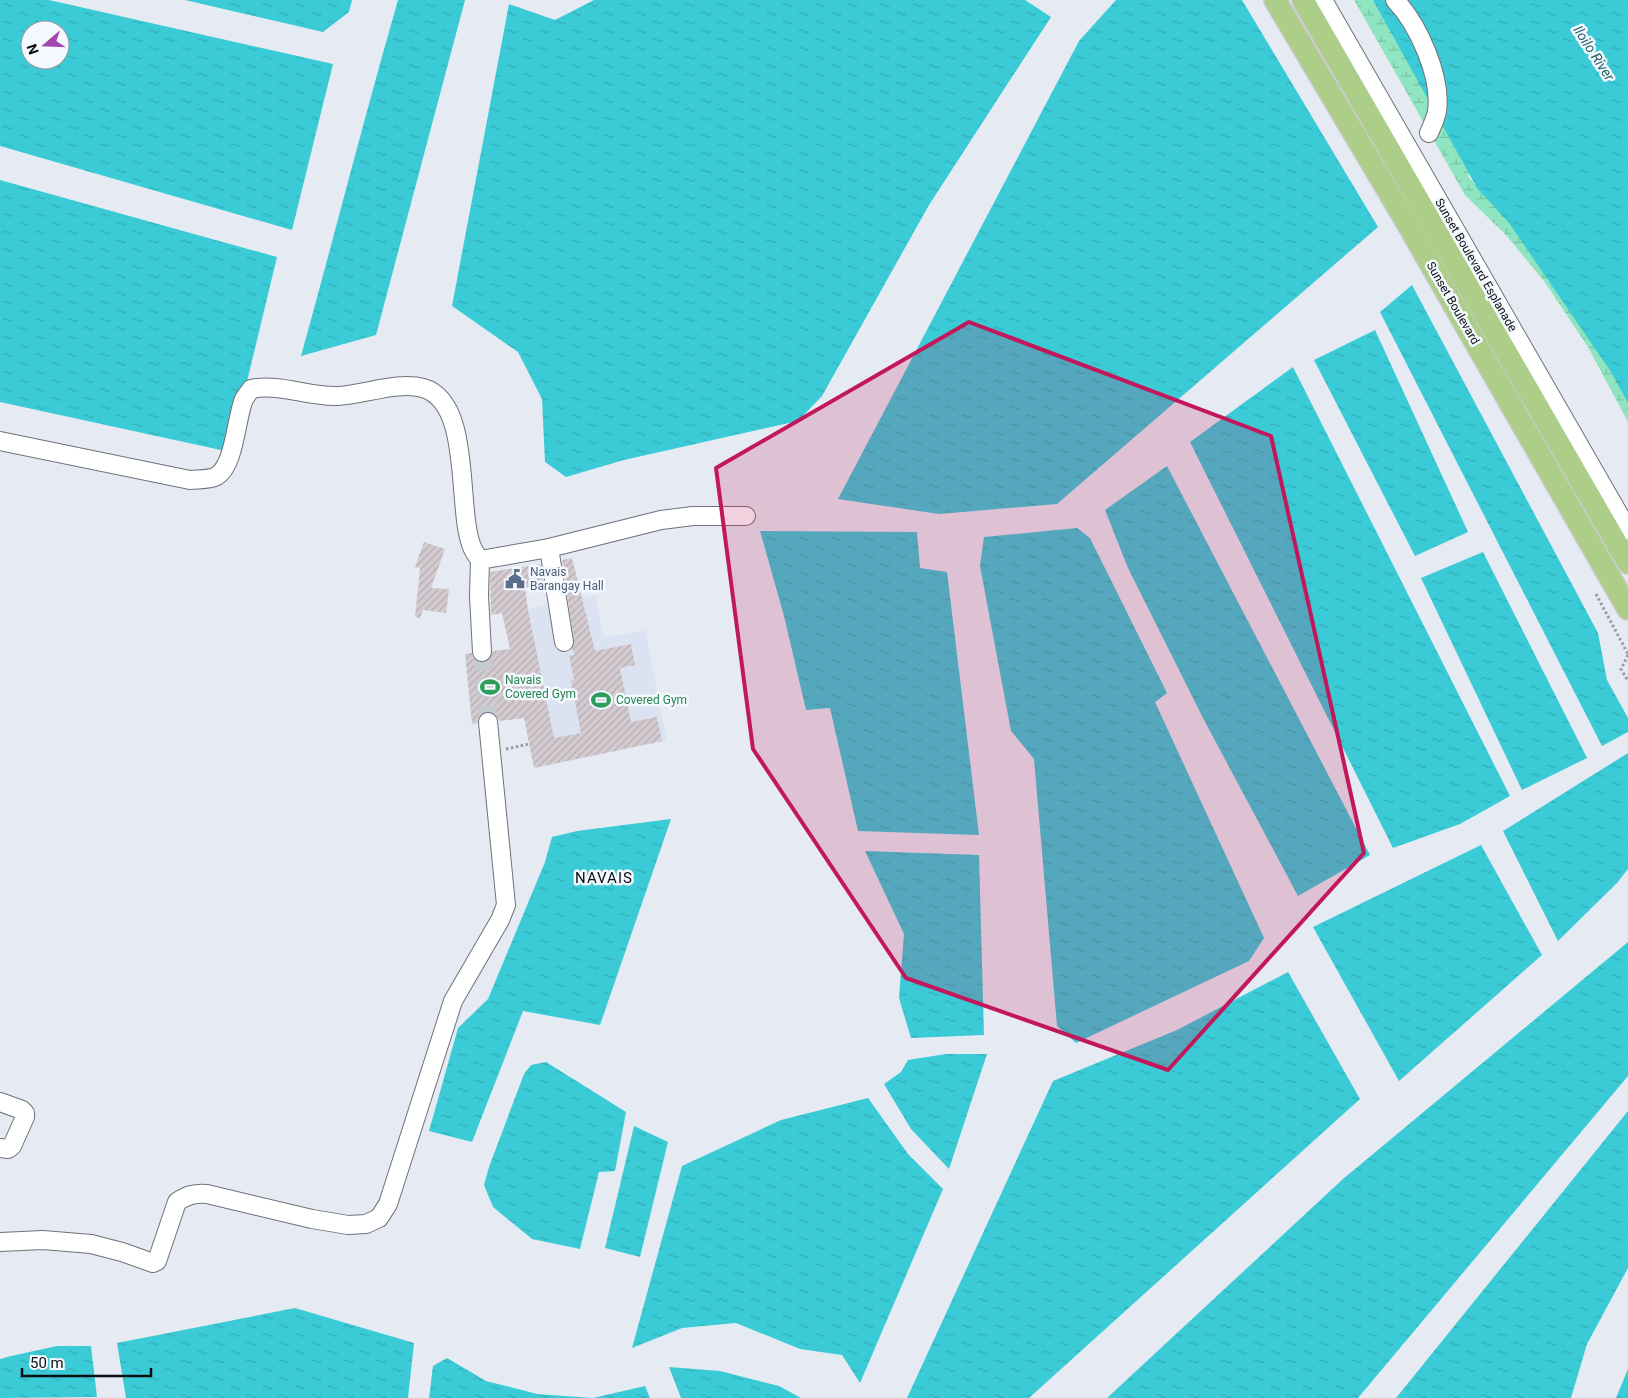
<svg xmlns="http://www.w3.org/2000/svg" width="1628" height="1398" viewBox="0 0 1628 1398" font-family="Roboto,sans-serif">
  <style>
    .built { fill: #dbe2f2 }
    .wetland { fill: url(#wetland-marsh) }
    .water { fill: url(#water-ripples); fill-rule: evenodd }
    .building { fill: url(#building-hatch) }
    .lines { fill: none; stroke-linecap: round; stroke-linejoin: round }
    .minor-tunnel { stroke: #c5cad1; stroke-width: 18; stroke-dasharray: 18 9; stroke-linecap: butt }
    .minor-casing { stroke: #6d7179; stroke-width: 20 }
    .major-casing { stroke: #cacacb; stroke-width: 24 }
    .path { stroke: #999da3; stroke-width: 3; stroke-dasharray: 2.5 2.5; stroke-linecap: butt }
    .minor { stroke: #fff; stroke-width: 18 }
    .major { stroke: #acce89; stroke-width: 21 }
    .marked { fill: #c2185b; fill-opacity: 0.2; stroke: #c2185b; stroke-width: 4; stroke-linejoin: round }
    .labels { text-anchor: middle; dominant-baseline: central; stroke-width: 5; stroke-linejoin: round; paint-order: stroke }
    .street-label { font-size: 12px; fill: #0d0e11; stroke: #f4f8ff }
    .service-label { font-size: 12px; fill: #4e5e75; stroke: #f4f8ff; text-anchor: start }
    .leisure-label { font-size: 12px; fill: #27864d; stroke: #f4f8ff; text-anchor: start }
    .water-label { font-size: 14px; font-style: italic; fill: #296266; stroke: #f4f8ff }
    .quarter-label { font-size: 15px; letter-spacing: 1px; fill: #0d0e11; stroke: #f4f8ff }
  </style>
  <defs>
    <pattern id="wetland-marsh" width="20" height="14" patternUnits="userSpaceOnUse" patternTransform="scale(1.25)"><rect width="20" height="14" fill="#8ee5bf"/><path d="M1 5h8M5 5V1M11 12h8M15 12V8" fill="none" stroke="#79c3a3"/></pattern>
    <pattern id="water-ripples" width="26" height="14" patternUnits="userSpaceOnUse" patternTransform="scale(1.25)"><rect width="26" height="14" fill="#3acbd6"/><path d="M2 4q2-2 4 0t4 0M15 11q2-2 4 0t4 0" fill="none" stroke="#32adb7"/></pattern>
    <pattern id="building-hatch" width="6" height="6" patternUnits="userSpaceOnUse" patternTransform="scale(1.25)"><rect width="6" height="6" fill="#d4cbd0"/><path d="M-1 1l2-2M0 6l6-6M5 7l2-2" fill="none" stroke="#b5adb2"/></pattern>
  </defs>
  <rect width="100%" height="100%" fill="#e6ebf3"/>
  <!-- built -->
  <polygon class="built" points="595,595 604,638 645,630 667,741 534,768 503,614"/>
  <!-- wetland -->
  <polygon class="wetland" points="1354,0 1395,0 1478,158 1468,176 1478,188 1487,189 1628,380 1628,422 1588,347 1544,281 1506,235 1465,195"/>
  <!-- water -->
  <g class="water">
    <path d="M 0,0 L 49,0 L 333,64 L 292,230 L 0,146 ZM 30,30 L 60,30 L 60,60 L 30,60 Z"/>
    <polygon points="185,0 352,0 349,12 323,32"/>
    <path d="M 398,0 L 465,0 L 376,335 L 301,356 C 334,237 364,118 398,0 Z"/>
    <polygon points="594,0 1025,0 1051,17 929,205 822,396 798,421 624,460 566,477 545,462 542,399 518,352 452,306 509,4 555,20"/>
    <polygon points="1116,0 1242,0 1378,227 1057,504 939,514 838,499 1079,41"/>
    <polygon points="1373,0 1628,0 1628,403 1611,372 1509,223 1477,188"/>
    <polygon points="0,180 277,257 230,452 0,402"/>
    <polygon points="1412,285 1598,633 1607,680 1628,718 1628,732 1602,746 1380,312"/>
    <polygon points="1375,330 1468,532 1415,556 1314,360"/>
    <polygon points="1293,367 1510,796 1460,824 1393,848 1190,442"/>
    <polygon points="1167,466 1370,855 1298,896 1204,720 1128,568 1105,510"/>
    <polygon points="1077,528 1090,538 1167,693 1155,702 1264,938 1249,961 1076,1043 1057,1026 1034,759 1011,731 980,566 984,537"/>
    <polygon points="760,531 917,532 920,568 947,572 979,835 858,831 830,708 806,710 784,616"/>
    <polygon points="1483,552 1587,758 1522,790 1421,578"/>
    <polygon points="1628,753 1628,869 1617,883 1558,941 1503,831"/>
    <polygon points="671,819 600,1025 523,1011 472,1142 429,1131 458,1028 488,999 545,862 552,837 577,831"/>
    <polygon points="1481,845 1542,955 1399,1081 1313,927"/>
    <polygon points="865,851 979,855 984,1035 911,1038 899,998 904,934"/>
    <polygon points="1628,942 1628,1076 1358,1398 1107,1398 1343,1179"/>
    <polygon points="1288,972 1360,1099 1029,1398 907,1398 1053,1081 1177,1030"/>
    <polygon points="946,1054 987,1054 949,1169 911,1129 884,1084 901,1072 908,1060"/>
    <polygon points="546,1062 626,1112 615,1171 599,1172 580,1249 532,1239 493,1207 484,1185 489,1167 524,1074 531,1065"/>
    <polygon points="868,1098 908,1154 943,1189 860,1383 842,1355 800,1349 736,1323 682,1328 632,1348 682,1166 781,1120"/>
    <polygon points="1628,1111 1628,1268 1587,1344 1571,1398 1396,1398"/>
    <polygon points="634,1126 668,1142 640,1257 605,1248"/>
    <polygon points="295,1308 414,1343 408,1398 126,1398 117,1343"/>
    <polygon points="57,1346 91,1346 97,1397 0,1398 0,1359 11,1356"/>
    <polygon points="447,1358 486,1381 537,1394 592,1398 429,1398 433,1366"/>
    <polygon points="669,1367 720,1371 779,1386 801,1398 681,1398"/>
    <polygon points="1628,1369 1628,1398 1616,1398"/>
    <polygon points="645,1386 650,1398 593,1398"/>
  </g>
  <!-- building -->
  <g class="building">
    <polygon points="424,542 445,549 431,588 449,589 446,613 423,610 420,618 415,617 420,568 415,567"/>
    <polygon points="572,558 595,651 631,644 635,665 620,668 631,722 657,717 662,741 534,768 524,718 499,721 496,715 493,713 487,711 481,714 478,718 477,723 472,724 465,654 472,653 473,658 477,661 483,663 488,661 491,657 493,651 510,649 502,613 491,615 490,572 541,564 544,585 525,588 528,610 554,738 581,733 571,681 574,680 569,656 574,655 572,648 574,640 562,560"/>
  </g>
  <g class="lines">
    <!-- minor-tunnel -->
    <polyline class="minor-tunnel" points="482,652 488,722"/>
    <defs>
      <g id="minor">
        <polyline points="1323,0 1628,530"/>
        <path d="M 1395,0 C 1418,24 1442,77 1437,111 C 1436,118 1432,126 1429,133"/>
        <path d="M 0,441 L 190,480 C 199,479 210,480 217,476 C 235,464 236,418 244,399 C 246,396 249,392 251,389 C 280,383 308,397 337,396 C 363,395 398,381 423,388 C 473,402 456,508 472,547 C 474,552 477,556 480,560"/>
        <polyline points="549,548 564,642"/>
        <polyline points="482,652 479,596 480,560 549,548 661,520 693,516 746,516"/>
        <polyline points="0,1102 22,1110 25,1113 25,1117 12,1146 8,1149 0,1148"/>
        <path d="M 0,1242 L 43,1240 L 91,1244 L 122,1252 L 153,1263 L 157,1261 L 177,1202 C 187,1195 195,1193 207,1194 L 312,1219 L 348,1225 L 366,1224 L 379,1218 L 388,1204 L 453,1001 L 500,920 L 506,905 L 488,722"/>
      </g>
      <g id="major">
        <polyline points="1275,0 1407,223 1628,609"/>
        <polyline points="1303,0 1628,563"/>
      </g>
    </defs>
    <!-- minor casing -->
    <use href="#minor" class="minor-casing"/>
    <!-- major casing -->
    <use href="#major" class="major-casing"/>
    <!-- path -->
    <g class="path">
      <polyline points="1596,594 1628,654"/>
      <polyline points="1628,655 1621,669 1628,681"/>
      <polyline points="506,749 529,744"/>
    </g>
    <!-- minor -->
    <use href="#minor" class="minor"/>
    <!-- major -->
    <use href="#major" class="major"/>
  </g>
  <!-- marked area -->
  <path class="marked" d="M 969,322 L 1271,436 L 1364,853 L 1168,1070 L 906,978 L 753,749 L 716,468 Z"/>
  <!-- icons -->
  <defs>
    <symbol id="civic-bare" viewBox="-9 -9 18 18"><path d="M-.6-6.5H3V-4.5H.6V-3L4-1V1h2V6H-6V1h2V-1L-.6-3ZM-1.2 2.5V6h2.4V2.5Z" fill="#5c6f8a" stroke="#f4f8ff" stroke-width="2.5" paint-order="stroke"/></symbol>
    <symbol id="stadium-bare" viewBox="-9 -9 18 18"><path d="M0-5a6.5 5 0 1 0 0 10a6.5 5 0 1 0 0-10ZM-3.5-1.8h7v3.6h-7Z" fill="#2e9e5b" stroke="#f4f8ff" stroke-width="2.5" paint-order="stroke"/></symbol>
  </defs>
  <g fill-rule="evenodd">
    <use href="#civic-bare" x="501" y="565" width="28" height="28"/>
    <use href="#stadium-bare" x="476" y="673" width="28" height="28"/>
    <use href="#stadium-bare" x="587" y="686" width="28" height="28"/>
  </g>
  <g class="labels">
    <!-- street labels -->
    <g class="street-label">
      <text transform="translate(1476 265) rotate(60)">Sunset Boulevard Esplanade</text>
      <text transform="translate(1453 303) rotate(60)">Sunset Boulevard</text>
    </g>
    <!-- service labels -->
    <g class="service-label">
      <text x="530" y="572">Navais<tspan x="530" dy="14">Barangay Hall</tspan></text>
    </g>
    <!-- leisure labels -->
    <g class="leisure-label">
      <text x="505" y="680">Navais<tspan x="505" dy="14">Covered Gym</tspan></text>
      <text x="616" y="700">Covered Gym</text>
    </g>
    <!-- water labels -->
    <g class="water-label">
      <text transform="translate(1594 53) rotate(57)">Iloilo River</text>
    </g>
    <!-- quarter labels -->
    <g class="quarter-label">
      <text x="604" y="878">NAVAIS</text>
    </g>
  </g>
  <!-- north arrow -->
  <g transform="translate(45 45) rotate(251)"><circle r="24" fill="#f4f8ff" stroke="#989aa0"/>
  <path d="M0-4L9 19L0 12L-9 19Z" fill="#a246b1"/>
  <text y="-8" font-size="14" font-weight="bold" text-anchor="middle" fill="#0d0e11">N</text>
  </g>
  <!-- scale -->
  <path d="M22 1368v8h129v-8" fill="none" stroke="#0d0e11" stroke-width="2.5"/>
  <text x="30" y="1368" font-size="15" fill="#0d0e11" stroke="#f4f8ff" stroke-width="4" paint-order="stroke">50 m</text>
</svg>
